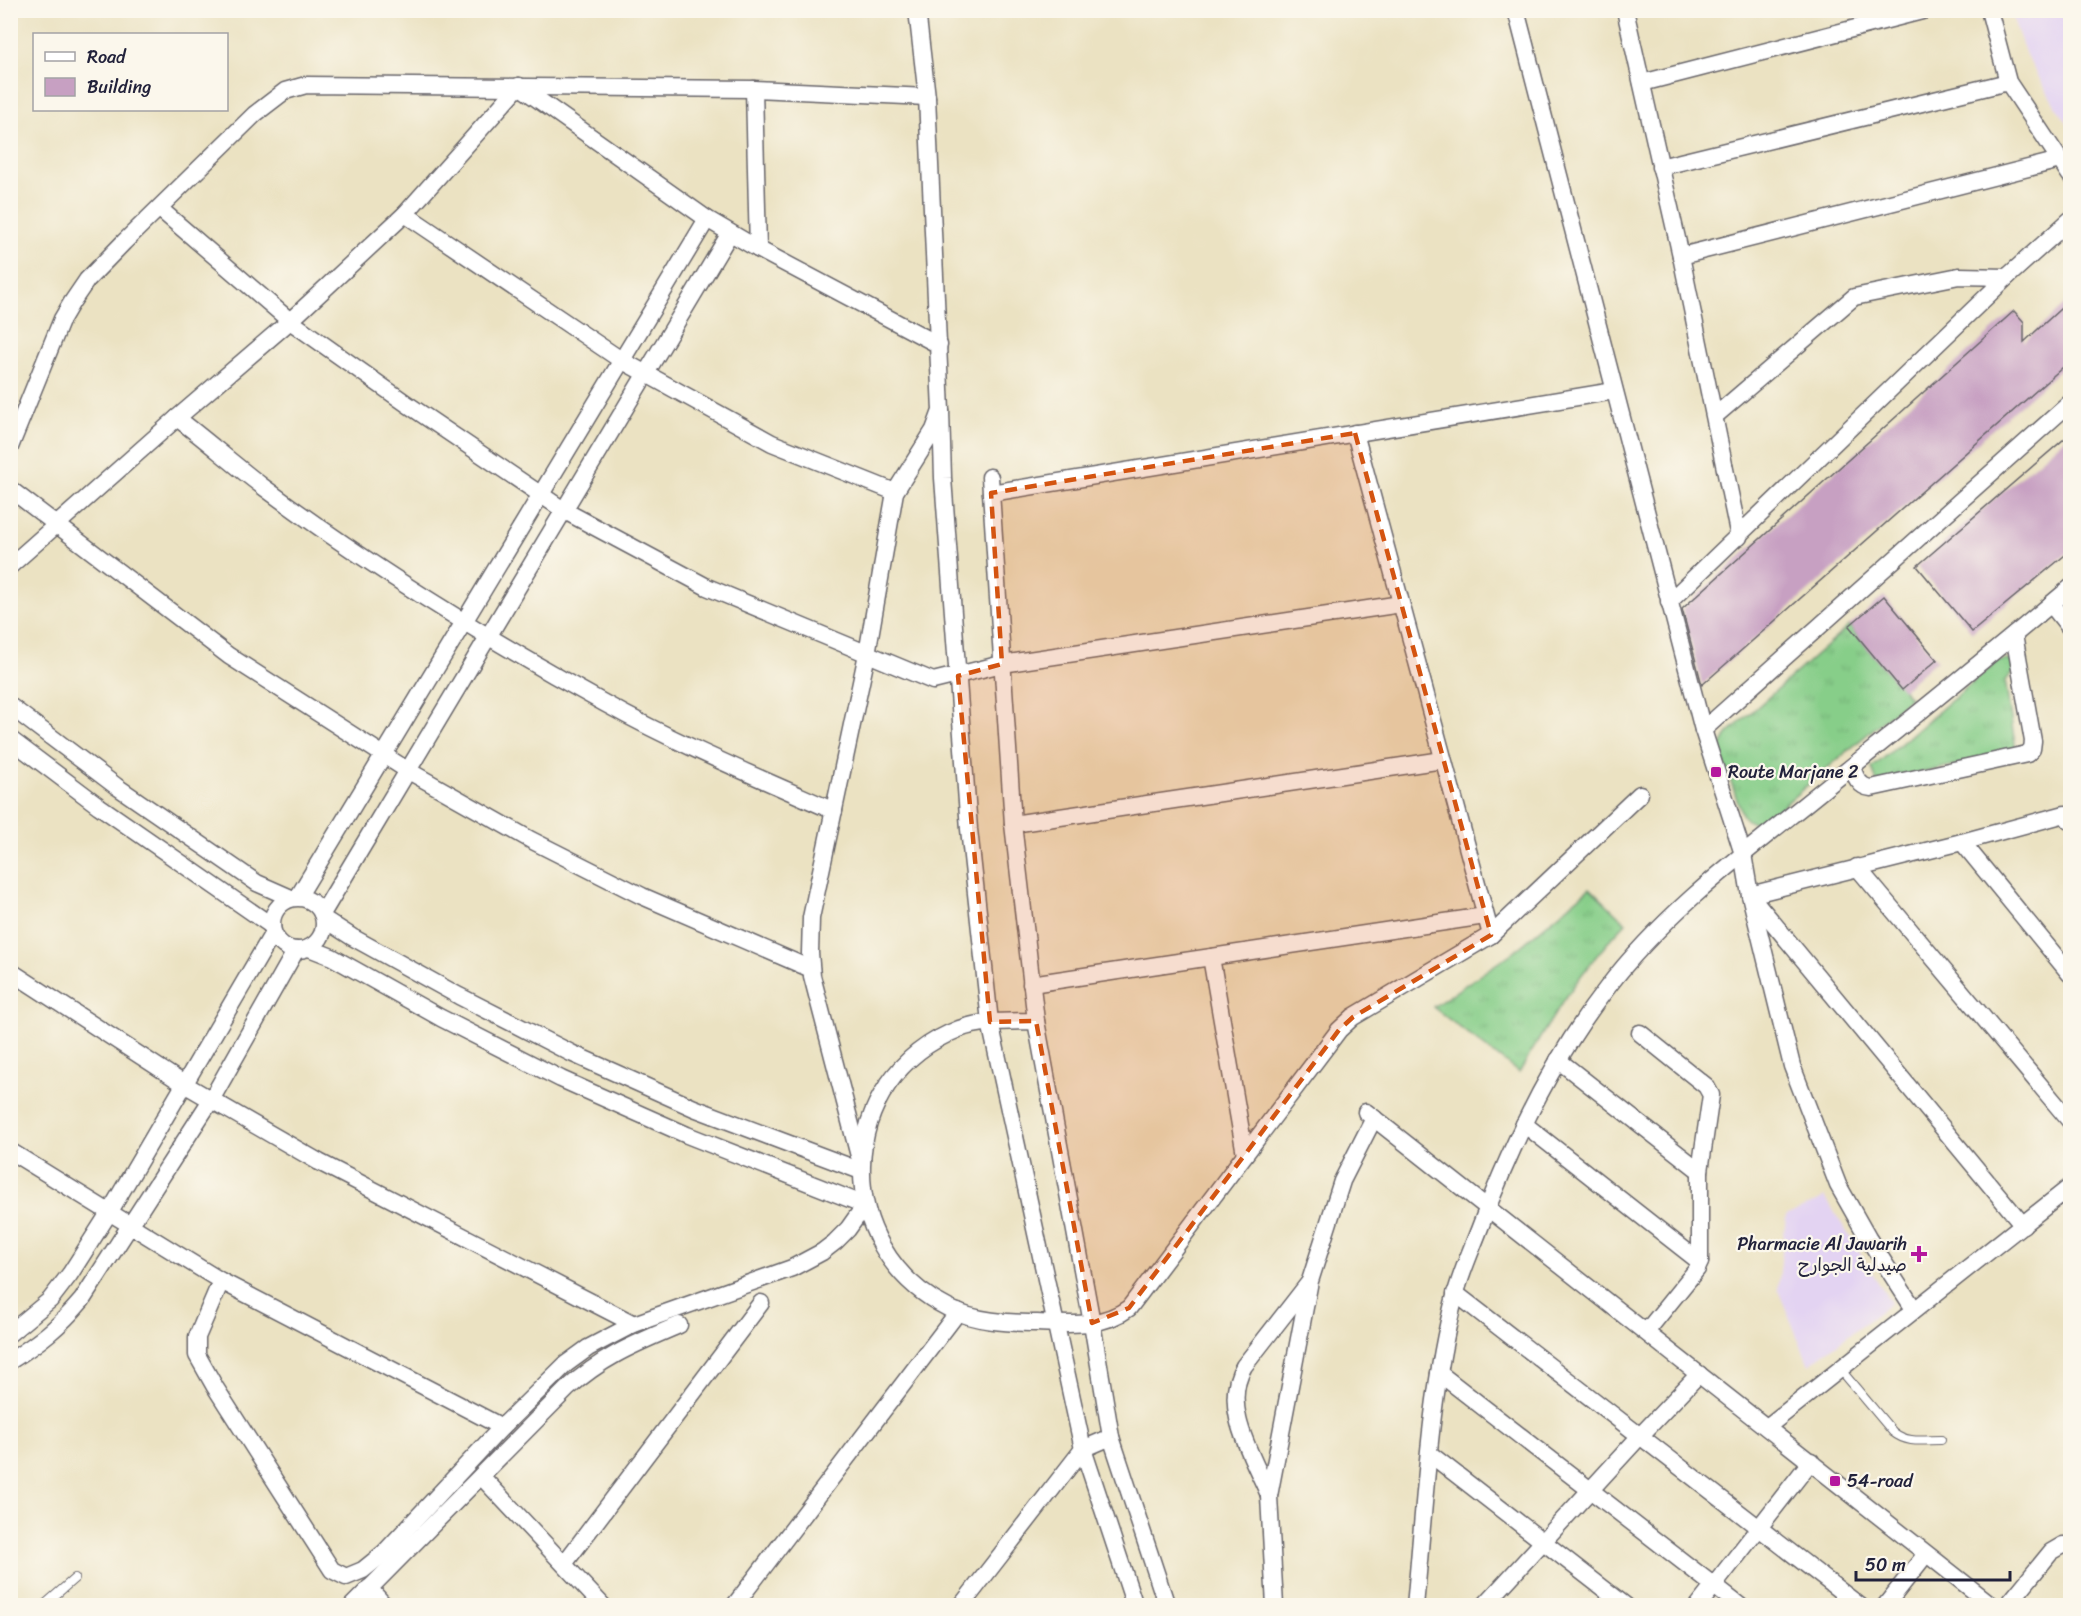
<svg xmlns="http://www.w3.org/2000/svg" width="2081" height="1616" viewBox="0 0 2081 1616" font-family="Sriracha,'Playpen Sans Arabic',sans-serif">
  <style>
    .built { fill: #e3d3f2 }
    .grass { fill: url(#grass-tufts); stroke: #547862; stroke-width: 1.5 }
    .building { fill: #c7a0c2 }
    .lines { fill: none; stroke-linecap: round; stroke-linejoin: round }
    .lane-casing { stroke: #68656a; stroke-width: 10 }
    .street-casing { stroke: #68656a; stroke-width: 19 }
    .lane { stroke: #fff; stroke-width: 8 }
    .street { stroke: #fff; stroke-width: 16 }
    .marked { fill: #d45411; fill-opacity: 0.2; stroke: #d45411; stroke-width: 4.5; stroke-dasharray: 12 8; stroke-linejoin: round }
    .poi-dot { fill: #b5179e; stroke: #fbf7ec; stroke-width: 2 }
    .labels { text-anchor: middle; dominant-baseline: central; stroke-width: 4.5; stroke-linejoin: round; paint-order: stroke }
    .poi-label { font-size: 18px; fill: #22223b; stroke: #fbf7ec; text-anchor: start }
  </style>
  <defs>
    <pattern id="grass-tufts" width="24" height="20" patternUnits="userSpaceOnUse" patternTransform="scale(1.5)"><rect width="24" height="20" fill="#87ce89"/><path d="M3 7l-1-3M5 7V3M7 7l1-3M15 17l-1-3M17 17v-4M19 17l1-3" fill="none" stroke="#74b177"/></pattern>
  </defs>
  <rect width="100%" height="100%" fill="#fbf7ec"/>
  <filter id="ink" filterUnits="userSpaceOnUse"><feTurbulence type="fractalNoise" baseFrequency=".0167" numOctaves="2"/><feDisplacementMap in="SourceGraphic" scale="12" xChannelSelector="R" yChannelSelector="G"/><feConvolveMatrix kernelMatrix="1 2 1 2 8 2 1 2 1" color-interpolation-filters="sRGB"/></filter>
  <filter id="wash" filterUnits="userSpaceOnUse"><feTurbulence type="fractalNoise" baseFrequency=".008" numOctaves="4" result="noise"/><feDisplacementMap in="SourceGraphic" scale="24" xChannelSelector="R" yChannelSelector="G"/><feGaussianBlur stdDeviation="1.35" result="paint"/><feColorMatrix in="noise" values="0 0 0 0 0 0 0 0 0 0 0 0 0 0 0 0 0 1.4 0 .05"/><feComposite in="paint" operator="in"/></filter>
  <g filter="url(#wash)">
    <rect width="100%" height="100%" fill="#ebe2c2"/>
    <!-- built -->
    <g class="built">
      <polygon points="2010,11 2070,11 2070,126 2056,107 2026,55"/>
      <polygon points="1825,1197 1891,1303 1809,1365 1778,1290 1786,1216"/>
    </g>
    <!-- grass -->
    <g class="grass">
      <path d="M 1849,626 L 1910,698 L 1764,822 C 1754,825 1747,823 1742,814 L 1721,753 L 1721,746 L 1728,733 Z"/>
      <polygon points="2009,660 2012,663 2013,673 2005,680 2016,751 1877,783 1872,768 1998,661"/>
      <path d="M 1590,888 L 1626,923 C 1582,967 1550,1020 1519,1073 L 1433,1007 L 1515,951 Z"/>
    </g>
    <g id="blocks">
      <!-- building -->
      <g class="building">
        <polygon points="2070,300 2070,361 1702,685 1682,609 2014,311 2024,322 2024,342"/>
        <polygon points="2070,434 2070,551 1972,632 1917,566"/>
        <polygon points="1884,596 1937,660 1902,690 1849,626"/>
      </g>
    </g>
  </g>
  <g filter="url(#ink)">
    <use href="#blocks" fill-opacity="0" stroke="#68656a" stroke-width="1.5"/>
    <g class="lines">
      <defs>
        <g id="lane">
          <path d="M 1840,1369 L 1893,1432 C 1908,1444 1923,1440 1941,1440"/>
          <polyline points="43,1606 75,1578"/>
        </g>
        <g id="street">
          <polyline points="1516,10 1703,730 1743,854 1750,895 1792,1066 1838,1185 1868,1238 1914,1309"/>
          <polyline points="1625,10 1681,256 1739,537"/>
          <polyline points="1989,10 2008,82 2070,175"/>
          <polyline points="1642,83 1926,10"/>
          <polyline points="519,86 707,219 758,249 939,345"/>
          <polyline points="754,89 758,249"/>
          <polyline points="1660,167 2008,82"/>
          <polyline points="160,209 290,321 407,404 565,511 707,587 933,681 1002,664 1401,604"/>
          <polyline points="405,214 621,360 772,443 895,492"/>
          <polyline points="1681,256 2060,160"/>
          <polyline points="941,411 943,478 969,829 990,1022 1083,1449 1135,1606"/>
          <polyline points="1715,416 1854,297 1959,276 2007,277"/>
          <path d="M 177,418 C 206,440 233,464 262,486 C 371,567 486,638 604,703 C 678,744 757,777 834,811"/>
          <polyline points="1355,433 1491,935"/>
          <polyline points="10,447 62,319 72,302 87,280 124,242 255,114 285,91 306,85 754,89 927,97"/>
          <polyline points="990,477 1013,824 1036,1021 1092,1323 1111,1437 1167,1606"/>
          <polyline points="10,489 229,656 407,770 531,840 642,896 811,969"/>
          <polyline points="991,493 1614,391"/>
          <polyline points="10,566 177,418 290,321 405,214 519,86"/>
          <polyline points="1669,602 2007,277 2070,220"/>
          <polyline points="2051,604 2070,628"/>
          <polyline points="10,706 116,786 257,883 291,898"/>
          <polyline points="1703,730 2070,403"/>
          <polyline points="10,739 99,806 272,926"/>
          <path d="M 1852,767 C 1855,776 1859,787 1871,788 L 2027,754 L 2032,749 L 2033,741 L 2014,635"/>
          <polyline points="1013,824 1443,760"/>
          <polyline points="1962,842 2070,974"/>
          <polyline points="1857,867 2070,1121"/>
          <polyline points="298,897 707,219"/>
          <circle cx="298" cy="924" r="26"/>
          <polyline points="322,914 730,233"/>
          <polyline points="324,919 352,937 459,996 571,1053 694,1108 861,1171"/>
          <polyline points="309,948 332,957 441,1018 561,1079 687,1135 865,1205"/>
          <polyline points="1211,957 1245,1154"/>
          <polyline points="10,971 184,1084 319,1162 634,1324"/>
          <polyline points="1031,984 1485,916"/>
          <path d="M 1036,1021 C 1010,1022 984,1020 959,1029 C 833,1078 830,1249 948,1308 C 976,1322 1007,1323 1037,1323 C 1069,1324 1102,1328 1129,1308 L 1339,1030 L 1353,1017 L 1491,935 L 1640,794"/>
          <polyline points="1640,1033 1706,1086 1711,1095 1700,1171 1700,1262 1697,1269 1646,1332"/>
          <polyline points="1558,1060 1700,1171"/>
          <polyline points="1366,1112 1993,1606"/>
          <polyline points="1524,1124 1700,1262"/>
          <polyline points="10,1151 221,1281 502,1427"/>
          <polyline points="859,1156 812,976 810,953 811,918 867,654 895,492 934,430 941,411 927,97 917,10"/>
          <polyline points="2023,1225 1750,895 1962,842 2065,814 2070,821"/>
          <polyline points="221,1281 197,1337 197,1355 215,1387 332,1570 346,1577 363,1570 384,1553 502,1427 566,1364 588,1348 634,1324 792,1268 822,1252 835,1242 848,1229 865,1205"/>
          <polyline points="1455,1293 1860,1606"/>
          <polyline points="10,1333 50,1300 70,1274 109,1213 273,933"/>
          <path d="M 10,1361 C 40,1342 59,1327 82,1300 L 211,1100 L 296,950"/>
          <polyline points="1439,1373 1740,1606"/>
          <polyline points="1767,1427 2070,1187"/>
          <polyline points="1430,1454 1626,1606"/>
          <polyline points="481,1476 603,1606"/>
          <path d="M 1269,1495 C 1253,1457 1220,1406 1244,1366 L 1308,1284"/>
          <polyline points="564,1564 761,1303"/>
          <polyline points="369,1588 385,1606"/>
          <path d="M 352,1606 L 567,1389 C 604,1356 635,1344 679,1325"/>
          <polyline points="734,1606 958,1312"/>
          <polyline points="961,1606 1083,1449 1111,1437"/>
          <polyline points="1275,1606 1269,1496 1310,1281 1342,1181 1374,1118"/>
          <path d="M 1415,1606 C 1425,1503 1429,1396 1455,1296 C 1461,1273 1471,1251 1479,1230 C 1511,1145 1551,1060 1607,988 C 1661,917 1734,861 1803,806 C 1892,734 1983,662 2070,588"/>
          <polyline points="1484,1606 1640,1436 1699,1374"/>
          <polyline points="1698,1606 1811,1461"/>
          <polyline points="1885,1606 1926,1554"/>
          <polyline points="2007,1606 2051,1552 2063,1545 2070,1546"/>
        </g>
      </defs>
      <!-- lane casing -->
      <use href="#lane" class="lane-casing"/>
      <!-- street casing -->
      <use href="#street" class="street-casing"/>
      <!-- lane -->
      <use href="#lane" class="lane"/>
      <!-- street -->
      <use href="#street" class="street"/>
    </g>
  </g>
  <!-- marked area -->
  <path class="marked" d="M 1355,433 L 1491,935 L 1353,1017 L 1339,1030 L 1129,1308 L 1092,1323 L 1036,1021 L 990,1022 L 958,676 L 1002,664 L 991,493 Z"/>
  <!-- markers -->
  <g class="poi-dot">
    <rect x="1710" y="766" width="12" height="12" rx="3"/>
    <path d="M1916 1245h6v6h6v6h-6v6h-6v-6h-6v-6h6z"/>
    <rect x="1829" y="1475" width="12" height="12" rx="3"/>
  </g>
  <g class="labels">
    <!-- poi labels -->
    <g class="poi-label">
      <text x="1728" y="772">Route Marjane 2</text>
      <text x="1907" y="1244" text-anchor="end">Pharmacie Al Jawarih<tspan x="1907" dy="21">صيدلية الجوارح</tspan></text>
      <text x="1847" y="1481">54-road</text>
    </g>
  </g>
  <!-- margin -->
  <rect width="2081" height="1616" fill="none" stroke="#fbf7ec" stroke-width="36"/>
  <!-- legend -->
  <rect x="33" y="33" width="195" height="78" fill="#fbf7ec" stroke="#a4a2a5" stroke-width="1.5"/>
  <rect x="45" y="52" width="30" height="9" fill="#ffffff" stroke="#a4a2a5" stroke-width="1.5"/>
  <text x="87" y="63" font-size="18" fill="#22223b">Road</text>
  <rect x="45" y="78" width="30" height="18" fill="#c7a0c2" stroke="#a4a2a5" stroke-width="1.5"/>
  <text x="87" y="93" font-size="18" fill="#22223b">Building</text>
  <!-- scale -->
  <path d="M1856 1571v9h154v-9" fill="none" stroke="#22223b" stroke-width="3"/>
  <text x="1865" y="1571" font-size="18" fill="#22223b" stroke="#fbf7ec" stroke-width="4.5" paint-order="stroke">50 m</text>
</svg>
